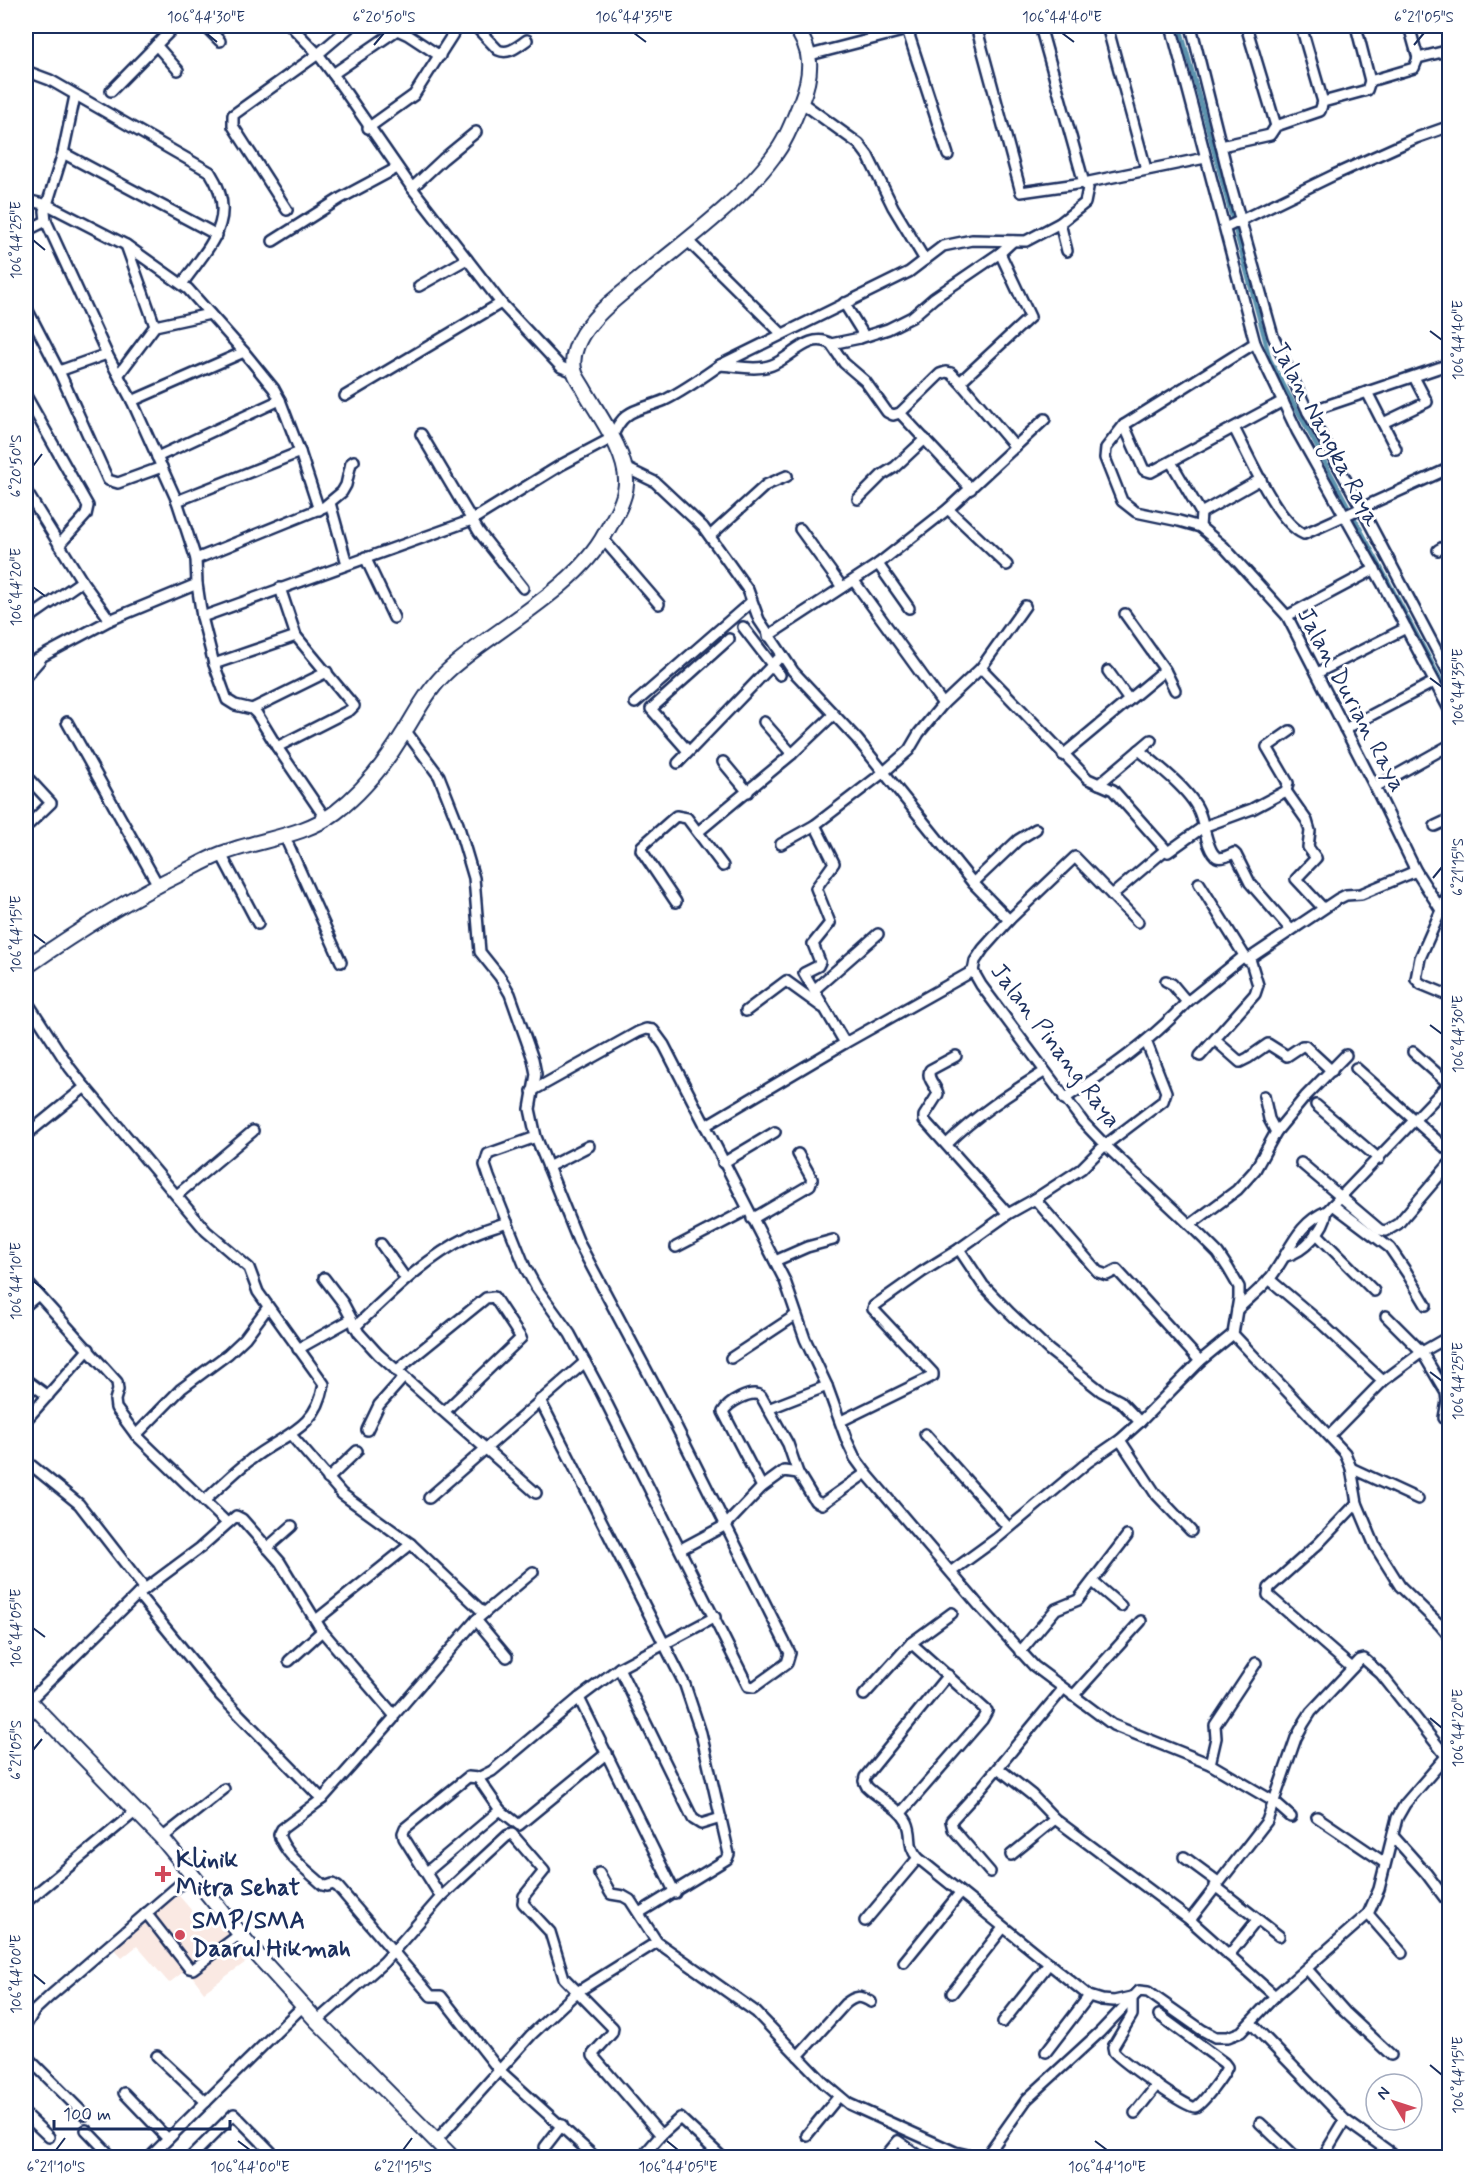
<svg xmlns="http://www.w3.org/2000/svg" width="1475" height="2183" viewBox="0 0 1475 2183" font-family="Mynerve,sans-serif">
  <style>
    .built { fill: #fae9e3 }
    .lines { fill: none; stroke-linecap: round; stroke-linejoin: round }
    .stream { stroke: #5c93ae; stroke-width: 4 }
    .minor-casing { stroke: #1b2f5e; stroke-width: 14 }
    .secondary-casing { stroke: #1b2f5e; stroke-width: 18 }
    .minor { stroke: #fff; stroke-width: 9 }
    .secondary { stroke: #fff; stroke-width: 14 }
    .ticks { fill: none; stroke: #1b2f5e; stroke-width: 2 }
    .poi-dot { fill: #d1495b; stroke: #fff; stroke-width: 2 }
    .labels { text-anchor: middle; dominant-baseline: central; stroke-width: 6; stroke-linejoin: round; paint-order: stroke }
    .street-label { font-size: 24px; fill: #1b2f5e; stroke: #fff }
    .poi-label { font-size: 24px; font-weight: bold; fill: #1b2f5e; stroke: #fff; text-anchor: start }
    .neatline { fill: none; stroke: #1b2f5e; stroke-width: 2 }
    .ticks-label { font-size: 15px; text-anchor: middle; fill: #1b2f5e }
  </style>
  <rect width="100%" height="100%" fill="#fff"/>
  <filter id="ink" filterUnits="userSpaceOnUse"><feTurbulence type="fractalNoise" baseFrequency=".0167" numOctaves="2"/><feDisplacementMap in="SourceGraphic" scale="12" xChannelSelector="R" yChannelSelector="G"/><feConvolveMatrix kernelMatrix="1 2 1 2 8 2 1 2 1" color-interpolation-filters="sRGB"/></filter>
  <g filter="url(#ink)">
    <!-- built -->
    <polygon class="built" points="174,1890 205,1926 211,1922 219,1923 226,1917 256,1955 204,1992 187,1969 169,1983 137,1946 122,1958 109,1944"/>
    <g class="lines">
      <!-- stream -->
      <polyline class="stream" points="1180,26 1270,359 1450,697"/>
      <defs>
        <g id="minor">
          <polyline points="205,26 220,41"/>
          <polyline points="291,26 318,54 333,74 412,188 467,259 501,303 561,367 574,372"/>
          <path d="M 475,26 L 498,50 C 509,55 518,46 527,40"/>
          <polyline points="906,26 948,155"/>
          <polyline points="976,26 1021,192 1084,183 1205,158"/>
          <polyline points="1107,26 1146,169"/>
          <polyline points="1171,26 1255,343 1297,431 1381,581 1450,711"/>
          <polyline points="1191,26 1231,186 1273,336 1308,412 1362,509 1450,676"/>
          <polyline points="1246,26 1276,126"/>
          <polyline points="1301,26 1323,102"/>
          <polyline points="1356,26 1370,81"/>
          <polyline points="1409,26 1418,58"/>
          <polyline points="156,45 178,70"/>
          <polyline points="810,55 922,26"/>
          <path d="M 26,71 L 50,80 L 210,172 C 240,219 209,246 182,284"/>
          <polyline points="333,74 397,30 408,35 440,56"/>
          <polyline points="111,91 175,26"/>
          <polyline points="75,96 63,153 45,211 46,221 107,354 132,401 177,501 196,559 197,584 202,617 214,664 227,700 235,705 252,709 257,714 277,747 326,819"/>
          <polyline points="801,102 859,144 868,156 893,207 925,260"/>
          <polyline points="368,128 414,95 458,26"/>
          <polyline points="1221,146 1270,135 1276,126 1320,111 1323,102 1367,90 1370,81 1414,68 1418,58 1450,50"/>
          <polyline points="63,153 217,235"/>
          <polyline points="412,188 443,159 476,132"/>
          <polyline points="26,200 48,205 126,245 188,289 244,352 274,389 280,400 300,452 319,510"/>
          <polyline points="287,210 233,126 233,115 318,54 351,26"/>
          <polyline points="1060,223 1067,251"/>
          <polyline points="1225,228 1334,175 1416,138 1450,126"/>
          <polyline points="26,231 46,221"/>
          <polyline points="687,240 781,333"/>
          <polyline points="273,241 341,198 397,168"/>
          <polyline points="126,245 155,326"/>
          <polyline points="419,286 467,259"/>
          <polyline points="26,307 59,371 108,480 118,483 162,467"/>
          <polyline points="860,338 888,329 912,317 934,298 1000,253 1013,241"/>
          <polyline points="1255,343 1124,425 1106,448 1105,458 1122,501 1136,512 1179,521 1200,527 1224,547 1287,616 1375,787 1416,871 1441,910"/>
          <polyline points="831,344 844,363 865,381 887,412 893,415 900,413 940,374 946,372 951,373 960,382 1015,447"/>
          <path d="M 720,365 C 737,366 757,371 772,365 C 791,358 810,331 831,344 L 860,338 L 862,332 L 844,303"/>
          <polyline points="59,371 107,354"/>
          <polyline points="119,374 155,326 210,314"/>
          <polyline points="960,382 1030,317 1000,253"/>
          <polyline points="1367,392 1396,449"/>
          <polyline points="26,396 88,506 86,515 59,545"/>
          <polyline points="345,396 501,303"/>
          <polyline points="132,401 244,352"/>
          <polyline points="1308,412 1450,364"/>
          <polyline points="900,413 971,489"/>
          <polyline points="1383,423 1427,402 1414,377"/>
          <polyline points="1124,425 1144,470 1151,472 1283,401"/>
          <path d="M 1234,428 C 1248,454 1277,523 1304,534 L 1450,468"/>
          <polyline points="421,434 479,532 523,588"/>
          <polyline points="157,457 280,400"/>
          <polyline points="1171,462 1201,513 1200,527"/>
          <polyline points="624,467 655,482 703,527 748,590 759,620 793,671 857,739 973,883 1009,920 983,949 975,961 973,971 981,985 1083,1122 1105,1145 1190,1225 1218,1253 1228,1268 1239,1287 1239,1298 1233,1334 1345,1453 1351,1468 1357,1503 1375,1546 1400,1586 1440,1625 1450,1637"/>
          <polyline points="26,491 82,581 110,620"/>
          <polyline points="858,499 882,475 895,467 925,439"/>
          <polyline points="177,501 300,452"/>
          <polyline points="330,503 347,564"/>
          <polyline points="948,509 1007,565"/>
          <polyline points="1201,513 1261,479"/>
          <polyline points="800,529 842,587"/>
          <polyline points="710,536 766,485 787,476"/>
          <polyline points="603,539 659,604"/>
          <polyline points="1438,550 1450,543"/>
          <polyline points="365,557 394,618"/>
          <polyline points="196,559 324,507 342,492 346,485 351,463 354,461"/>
          <polyline points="878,564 909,608"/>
          <polyline points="854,581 943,704"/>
          <polyline points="26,605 32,616"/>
          <polyline points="1287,616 1375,569"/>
          <path d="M 202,617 L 472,520 L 561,465 L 612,438 C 623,407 640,411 665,400 C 685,390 703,377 720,365 L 909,272 L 943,246 L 972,240 L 1026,241 L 1060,223 L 1085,203 L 1088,188 L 1084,183 L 1040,26"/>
          <polyline points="26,620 82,581"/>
          <polyline points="743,627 780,675"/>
          <polyline points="768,636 878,564 948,509 1045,419"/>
          <polyline points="214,664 296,636"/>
          <polyline points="26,665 110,620 197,584"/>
          <polyline points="981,668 1088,779 1113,790 1168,852 1203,827 1252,809 1286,791 1288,783 1267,747 1290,731"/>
          <polyline points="1165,670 1175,690"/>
          <polyline points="1108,671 1129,700"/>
          <polyline points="1317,673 1406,628"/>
          <polyline points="26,676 40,660"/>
          <polyline points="635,703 751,602"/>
          <polyline points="252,709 327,672"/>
          <polyline points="67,722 158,885"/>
          <polyline points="764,722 792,754"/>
          <polyline points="1345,729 1434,682"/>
          <polyline points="405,730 439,776 458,824 474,878 480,952 500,977 510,994 533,1059 536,1074 530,1109 536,1137 579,1243 674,1422 790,1653 787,1663 754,1687 748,1686 600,1390 570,1334 536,1287 525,1267 489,1177 485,1165 488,1154 536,1137"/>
          <polyline points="277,747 350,710 354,706 296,636 280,588"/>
          <path d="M 1139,750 C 1157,765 1193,792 1200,814 C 1204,823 1207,852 1217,857 C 1221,859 1230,855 1234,853 L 1236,855 L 1250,883 L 1291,930"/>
          <polyline points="688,751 651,709 729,639"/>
          <polyline points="1063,755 1165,670 1125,614"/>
          <polyline points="723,762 748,792"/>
          <polyline points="678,763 781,656"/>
          <polyline points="26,776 51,803 26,827"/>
          <polyline points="1099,784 1151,740"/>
          <polyline points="1375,787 1450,745"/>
          <polyline points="1286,791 1307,821 1310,831 1308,847 1316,858 1296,879 1323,908"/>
          <polyline points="815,825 834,863 816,888 830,923 813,944 820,962 818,966 804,973 845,1043"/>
          <polyline points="1435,826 1450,819"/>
          <polyline points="698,832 792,754 833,715"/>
          <polyline points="284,835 341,962"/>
          <polyline points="781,844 815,825 884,772 909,750 919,733 943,704 981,668 1025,606"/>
          <polyline points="221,854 258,924"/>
          <polyline points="973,883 1018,840 1036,829"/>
          <polyline points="1199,883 1247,960 1338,899 1346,895 1361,894 1416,871"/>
          <polyline points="1450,890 1420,958 1416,979 1421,984 1450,996"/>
          <polyline points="1112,895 1165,850"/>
          <polyline points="676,902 641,850 642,846 676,816 687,818 723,866"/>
          <polyline points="1009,920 1075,857 1138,922"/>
          <polyline points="814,990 878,934"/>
          <path d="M 26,1000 L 70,1068 L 85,1087 L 206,1231 L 249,1268 L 258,1292 L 324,1384 C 316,1432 280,1435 249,1461 C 233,1473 219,1488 204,1501"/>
          <polyline points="1187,1002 1244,956"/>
          <polyline points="746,1011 786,981 822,1007"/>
          <polyline points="1215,1040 1240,1062 1248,1058 1268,1044 1287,1056 1302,1046 1305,1046 1332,1071"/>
          <polyline points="1413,1052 1450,1085"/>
          <path d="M 956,1056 L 930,1070 C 926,1079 936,1085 938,1094 L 924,1116 L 924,1120 L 1008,1214"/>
          <polyline points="1200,1056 1255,994 1258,985 1250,959"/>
          <polyline points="1356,1068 1450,1152"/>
          <polyline points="532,1091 638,1032 646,1029 653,1030 664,1045 785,1281 805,1339 827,1386 847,1441 855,1458 866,1473 982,1609 1034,1666 1113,1725 1210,1764 1273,1801 1291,1817"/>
          <polyline points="1264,1096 1269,1119 1276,1132"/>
          <path d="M 1064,1099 C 1109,1070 1151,1041 1187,1002 L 1172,984 L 1166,981"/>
          <polyline points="1316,1105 1379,1159"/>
          <polyline points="705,1126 845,1043 973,971"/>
          <polyline points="26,1135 85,1087"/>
          <path d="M 947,1144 C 976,1115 1009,1094 1044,1072"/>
          <polyline points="723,1163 775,1132"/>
          <polyline points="1301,1163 1380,1230 1386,1231 1398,1224 1450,1163"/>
          <polyline points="548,1167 589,1146"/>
          <polyline points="177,1195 253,1131"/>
          <polyline points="1035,1199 1098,1272 1107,1275 1117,1270 1200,1361"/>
          <polyline points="1333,1205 1390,1248 1407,1273 1426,1305"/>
          <polyline points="752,1219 810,1185 812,1179 798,1154"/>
          <polyline points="1190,1225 1237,1190 1255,1170 1276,1132 1305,1097 1346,1055"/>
          <polyline points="1316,1233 1374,1291"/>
          <polyline points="381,1244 406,1279"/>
          <polyline points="676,1247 747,1210"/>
          <polyline points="959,1249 983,1285 1010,1313 1049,1350 1101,1391 1120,1401 1140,1422"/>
          <path d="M 1286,1256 C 1304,1252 1325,1229 1327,1211"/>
          <polyline points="775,1261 807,1247 833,1240"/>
          <polyline points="324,1278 343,1303 359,1333 378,1354 536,1493"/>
          <polyline points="1269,1279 1321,1323 1383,1381"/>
          <polyline points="26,1281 117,1382 118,1390 115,1400 116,1408 136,1435 227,1523"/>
          <polyline points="26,1305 38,1295"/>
          <path d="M 1237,1310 C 1248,1299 1261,1289 1271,1277 C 1290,1252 1296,1224 1327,1211 L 1449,1084"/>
          <polyline points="1386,1316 1422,1352 1446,1393 1447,1401 1444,1418 1450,1425"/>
          <path d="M 355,1327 C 389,1295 425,1258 468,1237 C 480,1230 494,1227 507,1222"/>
          <polyline points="298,1349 350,1320"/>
          <polyline points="731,1358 796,1315"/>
          <polyline points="396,1371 486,1298 494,1297 521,1338 445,1411"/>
          <polyline points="26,1380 48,1396"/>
          <polyline points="540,1400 685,1685 701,1733 729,1854 727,1859 639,1913"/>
          <polyline points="768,1409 827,1386"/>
          <polyline points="26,1420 89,1349"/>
          <polyline points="841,1421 933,1376 933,1373 873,1309 874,1306 922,1272 959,1249 1008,1214 1035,1199 1081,1169 1105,1145 1163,1101 1166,1092 1146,1041"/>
          <polyline points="367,1430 379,1405 403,1378"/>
          <polyline points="925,1434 1008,1527"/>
          <polyline points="136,1435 181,1389 228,1354 245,1338 268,1307"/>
          <path d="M 291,1435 L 342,1494 L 411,1544 L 484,1613 L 476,1620 L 394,1715 L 393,1719 L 322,1799 L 282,1829 L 279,1835 C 286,1856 307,1870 323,1885 L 327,1886 L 333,1884 L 338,1887 L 431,1996 L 441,1996 L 499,2070 L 596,2158"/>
          <polyline points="1330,1435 1383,1381 1422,1352 1450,1336"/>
          <polyline points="1120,1440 1155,1493 1191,1531"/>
          <polyline points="26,1461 79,1504 145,1589"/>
          <polyline points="1351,1468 1418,1499"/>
          <polyline points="328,1479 357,1451"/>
          <path d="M 762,1487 L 723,1412 C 728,1403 751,1389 761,1396 L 788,1444 L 798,1473"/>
          <polyline points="429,1498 585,1362"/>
          <polyline points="267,1548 292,1526"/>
          <polyline points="681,1549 726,1525 762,1487 784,1471 798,1473 815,1501 822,1504 866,1473"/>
          <polyline points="952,1571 996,1539 1088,1462 1120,1440 1140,1422 1200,1361 1233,1334"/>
          <polyline points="1093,1582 1121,1606"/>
          <polyline points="138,1594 220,1695 322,1799"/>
          <polyline points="484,1613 533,1572"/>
          <polyline points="316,1620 411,1544"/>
          <polyline points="476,1620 507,1657"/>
          <polyline points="1020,1652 1056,1609 1078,1600 1127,1536"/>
          <polyline points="289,1661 322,1631"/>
          <polyline points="619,1668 693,1819 701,1824 721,1818"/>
          <polyline points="1352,1668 1268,1595 1269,1588 1318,1544 1357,1503"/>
          <path d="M 948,1675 L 865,1777 L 864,1781 L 867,1787 C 879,1799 899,1807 907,1822 C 914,1837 906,1844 918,1858 L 1089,1996 L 1102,2000 L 1114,2001 L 1132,1997"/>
          <polyline points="864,1695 911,1643 952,1613"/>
          <polyline points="1073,1696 1141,1621"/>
          <polyline points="579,1698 675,1893"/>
          <polyline points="29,1701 138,1594 200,1548 236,1516 242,1519 280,1562 322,1631 394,1715"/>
          <polyline points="1210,1764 1216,1738 1215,1725 1256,1663"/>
          <polyline points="998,1768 1032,1795 1055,1819 1190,1920 1275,1996"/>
          <polyline points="478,1778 500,1810 519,1825 607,1753"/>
          <polyline points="901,1813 982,1720 987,1711 911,1643"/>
          <polyline points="1317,1817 1385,1863"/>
          <polyline points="1393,1836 1426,1873 1450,1905"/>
          <polyline points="162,1838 224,1789"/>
          <polyline points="1011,1855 1055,1819"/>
          <polyline points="1184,1857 1218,1882"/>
          <polyline points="429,1870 500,1810"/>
          <polyline points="990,1872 953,1829 951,1821 981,1788 1063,1689"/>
          <polyline points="599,1873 611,1894 623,1896 630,1900 657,1942 756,2012 824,2083 849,2104 955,2152 972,2156 981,2157 988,2154 1027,2099 1100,2032 1139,1991 1148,1992 1202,2030 1215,2037 1228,2037 1241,2032 1275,1996 1368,1914 1379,1889 1397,1818 1405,1804 1450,1752"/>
          <polyline points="1215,1886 1279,1936"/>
          <polyline points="441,1897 404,1838 403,1833 405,1828 468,1777 478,1778 492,1771 579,1698 619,1668 715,1617"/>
          <polyline points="26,1902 136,1811"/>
          <polyline points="146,1913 189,1968 193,1969 240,1934"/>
          <polyline points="1368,1914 1402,1953"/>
          <polyline points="1190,1920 1267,1821 1296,1738 1304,1723 1311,1712 1360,1660 1364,1659 1381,1674 1446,1756"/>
          <polyline points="865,1921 918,1858"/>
          <polyline points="1229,1955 1257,1920"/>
          <polyline points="904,1962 960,1893"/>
          <polyline points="1307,1969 1345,2012 1391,2055"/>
          <polyline points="952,1993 1003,1928"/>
          <path d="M 1132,1997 L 1132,2015 L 1113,2047 L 1114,2052 C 1121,2060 1187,2109 1195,2107 C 1202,2105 1224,2075 1227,2067 L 1224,2063 L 1159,2015"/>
          <polyline points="317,2021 384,1962 441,1897 508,1835 512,1834 544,1871 524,1896 523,1903 550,1932 564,1978 613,2028 612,2033 593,2054 593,2056 661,2135"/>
          <polyline points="1003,2022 1048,1965"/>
          <polyline points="1251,2023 1345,2120 1398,2158"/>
          <polyline points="26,2025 35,2010 50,1996 192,1874"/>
          <polyline points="1046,2052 1089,1996"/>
          <polyline points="26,2056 85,2115"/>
          <polyline points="157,2056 206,2102"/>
          <path d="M 798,2056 L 845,2004 C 855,1996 860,1995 871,2002"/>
          <polyline points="124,2093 168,2139"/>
          <polyline points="1135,2113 1157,2085"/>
          <polyline points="26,2115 49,2137"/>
          <polyline points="1260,2123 1297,2158"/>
          <polyline points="86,2130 113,2158"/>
          <polyline points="807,2135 839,2096"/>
          <polyline points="436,2141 531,2035 577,1992 657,1942"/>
          <polyline points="545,2147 562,2125"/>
          <polyline points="149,2158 303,2006"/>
          <polyline points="190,2158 234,2114 277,2158"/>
          <polyline points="641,2158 661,2135 680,2118 723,2158"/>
          <polyline points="884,2158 898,2141 922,2158"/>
          <polyline points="1322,2158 1345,2120"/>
        </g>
        <g id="secondary">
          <path d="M 26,967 C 76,932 128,899 184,872 C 196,866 208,859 221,854 C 259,839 303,837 336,812 C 362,792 386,762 403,734 C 418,710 429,687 451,668 C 497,628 577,587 605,534 C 613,520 625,501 626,484 C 628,454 599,416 585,391 C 582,385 577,379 575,373 C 569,356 580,335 591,323 C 605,305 624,292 642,277 C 685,241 740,202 773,157 C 786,141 793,121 801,102 C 812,74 814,51 794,26"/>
          <polyline points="26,1698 162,1838 259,1957 317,2021 453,2158"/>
        </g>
      </defs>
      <!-- minor casing -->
      <use href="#minor" class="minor-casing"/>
      <!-- secondary casing -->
      <use href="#secondary" class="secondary-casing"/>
      <!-- minor -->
      <use href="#minor" class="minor"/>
      <!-- secondary -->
      <use href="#secondary" class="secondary"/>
    </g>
  </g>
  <!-- ticks -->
  <path class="ticks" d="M 206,33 L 217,42M 634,33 L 646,42M 1062,33 L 1074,42M 374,45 L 384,33M 1414,45 L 1424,33M 33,240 L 45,250M 1430,331 L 1442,340M 33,466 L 42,454M 33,587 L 45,596M 1430,678 L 1442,687M 1433,878 L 1442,867M 33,934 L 45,943M 1430,1025 L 1442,1034M 33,1281 L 45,1290M 1430,1372 L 1442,1381M 33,1628 L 45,1637M 1430,1718 L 1442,1728M 33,1750 L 42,1739M 33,1974 L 45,1984M 1430,2065 L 1442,2075M 238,2141 L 250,2150M 667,2141 L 678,2150M 1095,2141 L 1107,2150M 56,2150 L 65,2138M 403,2150 L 412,2138"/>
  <!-- markers -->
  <g class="poi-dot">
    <path d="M160 1865h6v6h6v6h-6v6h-6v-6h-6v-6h6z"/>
    <circle cx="180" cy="1935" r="6"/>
  </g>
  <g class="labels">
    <!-- street labels -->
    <g class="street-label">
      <text transform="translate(1325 434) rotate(62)">Jalan Nangka Raya</text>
      <text transform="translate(1351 700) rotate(62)">Jalan Durian Raya</text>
      <text transform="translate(1055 1046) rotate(53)">Jalan Pinang Raya</text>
    </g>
    <!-- poi labels -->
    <g class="poi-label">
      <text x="176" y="1860">Klinik<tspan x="176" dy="28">Mitra Sehat</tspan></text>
      <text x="192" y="1921">SMP/SMA<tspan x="192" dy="28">Daarul Hikmah</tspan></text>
    </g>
  </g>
  <!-- margin -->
  <rect width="1475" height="2183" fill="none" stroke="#fff" stroke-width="66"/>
  <!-- north arrow -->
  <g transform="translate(1394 2102) rotate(309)"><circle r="28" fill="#ffffff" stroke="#a4acbf" stroke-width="1.5"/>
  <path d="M0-4.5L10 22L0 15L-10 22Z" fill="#d1495b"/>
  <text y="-9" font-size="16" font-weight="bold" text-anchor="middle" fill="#1b2f5e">N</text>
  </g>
  <!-- scale -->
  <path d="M54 2120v9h176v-9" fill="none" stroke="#1b2f5e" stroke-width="3"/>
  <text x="63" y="2120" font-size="18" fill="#1b2f5e" stroke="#ffffff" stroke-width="4.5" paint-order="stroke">100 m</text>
  <rect x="33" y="33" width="1409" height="2117" class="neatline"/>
  <g class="ticks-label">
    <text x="206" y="22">106°44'30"E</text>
    <text x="384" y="22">6°20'50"S</text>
    <text x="634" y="22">106°44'35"E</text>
    <text x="1062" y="22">106°44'40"E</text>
    <text x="1424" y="22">6°21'05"S</text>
    <text transform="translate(16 240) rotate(-90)" y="5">106°44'25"E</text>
    <text transform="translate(1458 340) rotate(-90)" y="5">106°44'40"E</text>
    <text transform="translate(16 466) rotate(-90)" y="5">6°20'50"S</text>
    <text transform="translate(16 587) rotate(-90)" y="5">106°44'20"E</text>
    <text transform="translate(1458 687) rotate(-90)" y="5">106°44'35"E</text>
    <text transform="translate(1458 867) rotate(-90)" y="5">6°21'15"S</text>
    <text transform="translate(16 934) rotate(-90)" y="5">106°44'15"E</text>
    <text transform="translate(1458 1034) rotate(-90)" y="5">106°44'30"E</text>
    <text transform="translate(16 1281) rotate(-90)" y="5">106°44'10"E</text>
    <text transform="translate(1458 1381) rotate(-90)" y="5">106°44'25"E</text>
    <text transform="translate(16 1628) rotate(-90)" y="5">106°44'05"E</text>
    <text transform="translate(1458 1728) rotate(-90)" y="5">106°44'20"E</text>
    <text transform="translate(16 1750) rotate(-90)" y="5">6°21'05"S</text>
    <text transform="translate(16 1974) rotate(-90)" y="5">106°44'00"E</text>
    <text transform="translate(1458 2075) rotate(-90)" y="5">106°44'15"E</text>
    <text x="56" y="2172">6°21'10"S</text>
    <text x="250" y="2172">106°44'00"E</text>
    <text x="403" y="2172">6°21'15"S</text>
    <text x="678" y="2172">106°44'05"E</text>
    <text x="1107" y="2172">106°44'10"E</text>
  </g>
</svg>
